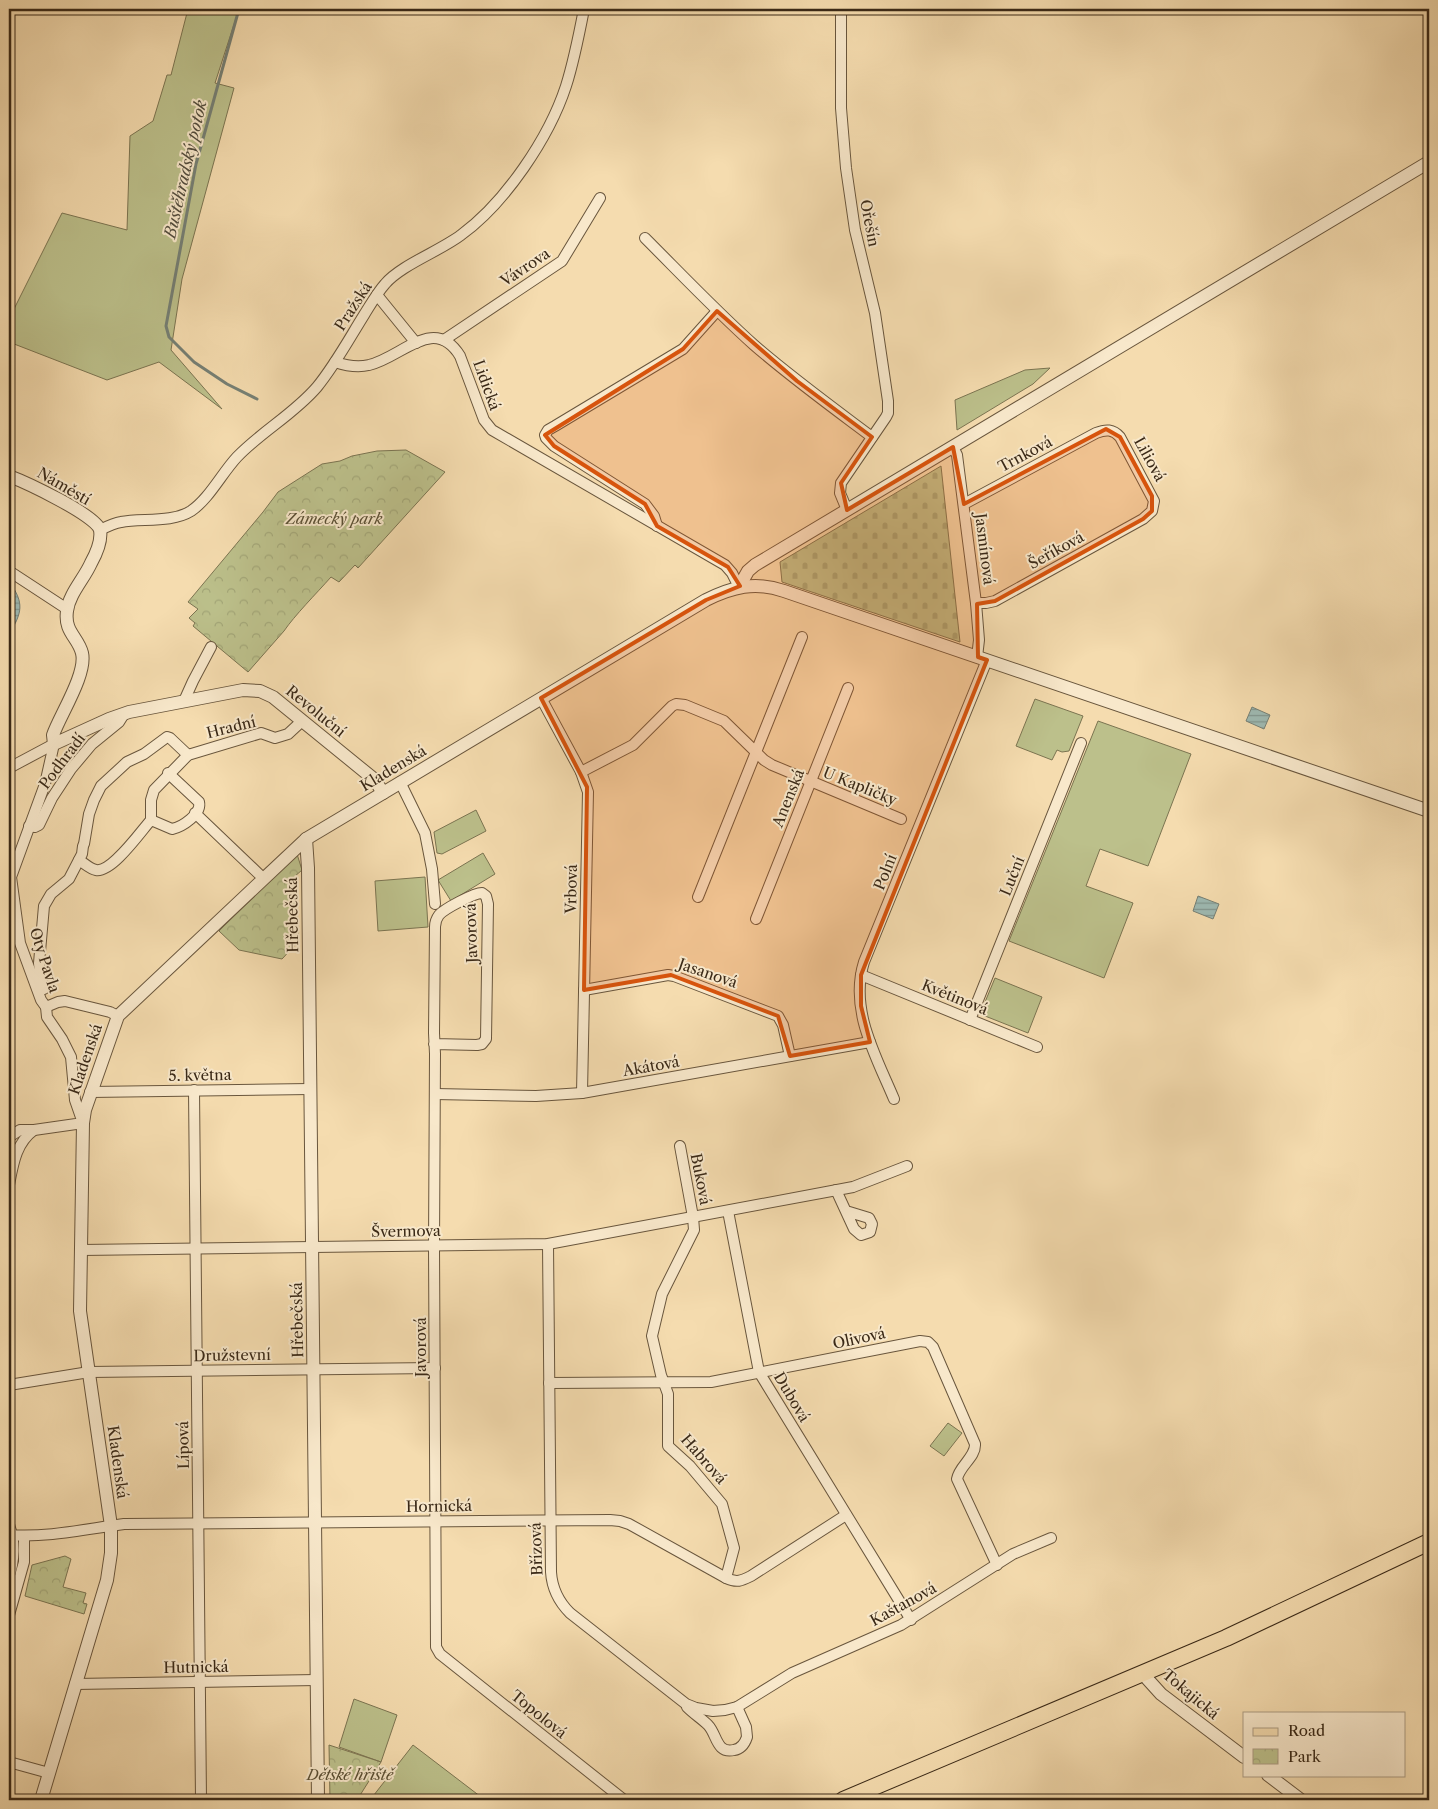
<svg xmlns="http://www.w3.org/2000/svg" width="1438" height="1809" viewBox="0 0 1438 1809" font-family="'Libre Caslon Text',serif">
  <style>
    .green { fill: #bcc08b; stroke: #7b7451 }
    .cemetery { fill: url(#cemetery-stones); stroke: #7b7451 }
    .park { fill: url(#park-crowns); stroke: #7b7451 }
    .water { fill: url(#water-rules); stroke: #768075 }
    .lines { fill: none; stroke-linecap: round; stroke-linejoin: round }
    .stream { stroke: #768075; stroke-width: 3 }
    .minor-casing { stroke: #69563d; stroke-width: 12 }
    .tertiary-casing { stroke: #69563d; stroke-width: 14 }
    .primary-casing { stroke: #3a2917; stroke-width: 18 }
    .minor { stroke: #f8e8cb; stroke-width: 10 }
    .tertiary { stroke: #f8e8cb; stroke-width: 12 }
    .primary { stroke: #f5dcaf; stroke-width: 16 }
    .marked { fill: #d7540d; fill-opacity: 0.2; stroke: #d7540d; stroke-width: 4; stroke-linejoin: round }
    .labels { text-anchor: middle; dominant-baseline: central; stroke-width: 4; stroke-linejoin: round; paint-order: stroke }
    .street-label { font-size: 15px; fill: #3a2917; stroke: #f8e8cb }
    .park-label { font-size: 15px; font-style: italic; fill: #5a4f34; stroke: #f8e8cb }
    .water-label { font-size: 16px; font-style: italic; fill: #534d3e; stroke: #f8e8cb }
  </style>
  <defs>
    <pattern id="cemetery-stones" width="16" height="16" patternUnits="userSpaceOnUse" patternTransform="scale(1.25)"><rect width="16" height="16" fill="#bcc08b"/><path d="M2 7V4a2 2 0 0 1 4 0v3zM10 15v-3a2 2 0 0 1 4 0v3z" fill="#a2a577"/></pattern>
    <pattern id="park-crowns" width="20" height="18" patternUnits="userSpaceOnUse" patternTransform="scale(1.25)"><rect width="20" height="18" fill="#bcc08b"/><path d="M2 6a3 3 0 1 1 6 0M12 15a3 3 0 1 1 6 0" fill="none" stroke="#a2a577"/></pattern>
    <pattern id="water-rules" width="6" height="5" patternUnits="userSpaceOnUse" patternTransform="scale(1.25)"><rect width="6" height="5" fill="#9ebab3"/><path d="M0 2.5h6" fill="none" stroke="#829791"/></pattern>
  </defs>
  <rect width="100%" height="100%" fill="#f5dcaf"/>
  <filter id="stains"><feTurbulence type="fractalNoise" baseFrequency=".004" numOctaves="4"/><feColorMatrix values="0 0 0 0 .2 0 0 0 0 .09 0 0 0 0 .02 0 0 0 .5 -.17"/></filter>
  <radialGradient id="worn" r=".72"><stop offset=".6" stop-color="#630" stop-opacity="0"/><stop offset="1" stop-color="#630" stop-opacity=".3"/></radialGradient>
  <!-- green -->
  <g class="green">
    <polygon points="188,9 239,9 215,83 234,88 182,279 171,350 222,409 159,362 107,380 9,342 9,319 62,213 127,230 130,136 153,121 167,75 171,75"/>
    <polygon points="1050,368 1033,384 957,430 955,400 1025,370"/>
    <polygon points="1035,699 1083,716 1069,751 1062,752 1057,750 1052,760 1016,746"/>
    <polygon points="1098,721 1191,754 1148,866 1100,849 1086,886 1133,903 1104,978 1009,941"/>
    <polygon points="476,810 486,831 442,854 437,853 434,832"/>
    <polygon points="483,853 495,874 451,901 438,880"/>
    <polygon points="425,877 428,927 378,931 375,881"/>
    <polygon points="995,978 1042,997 1028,1033 980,1014"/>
    <polygon points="948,1423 962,1433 944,1456 930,1446"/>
    <polygon points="354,1699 397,1715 381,1762 339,1747"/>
    <polygon points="413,1745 485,1800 370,1800"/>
  </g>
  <!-- cemetery -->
  <polygon class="cemetery" points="941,466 960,642 782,582 780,562"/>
  <!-- park -->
  <g class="park">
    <path d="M 406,450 L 445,472 L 358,568 L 355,565 L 339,582 L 331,577 C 315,595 295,615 284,631 L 248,672 L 193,626 L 195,623 L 189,618 L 198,609 L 188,602 L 263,512 L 278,492 L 322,464 L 340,461 L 352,456 L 377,451 Z"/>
    <polygon points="297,854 302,870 294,877 299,941 282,959 239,950 219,931"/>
    <polygon points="65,1556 71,1559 63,1587 86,1593 83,1603 87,1604 84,1614 25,1596 32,1565"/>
    <polygon points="329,1745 381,1762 357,1800 330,1800"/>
  </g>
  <!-- water -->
  <g class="water">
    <path d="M 9,581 C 25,604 22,612 9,635 Z"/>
    <polygon points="1252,707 1270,715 1264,729 1246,721"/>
    <polygon points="1198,896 1219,904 1213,919 1193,911"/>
  </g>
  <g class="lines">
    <!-- stream -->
    <polyline class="stream" points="239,9 196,164 166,326 169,337 194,362 227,384 257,399"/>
    <defs>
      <g id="minor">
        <polyline points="841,9 841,108 846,168 855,230 875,313 888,401 888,413 886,417 841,483 840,493 847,510"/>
        <path d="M 645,238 C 681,274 716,311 754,345 C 792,378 832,407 872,437"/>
        <polyline points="377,295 416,343"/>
        <polyline points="444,340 562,261 600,198"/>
        <path d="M 335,362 C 347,366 357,368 369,365 C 401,358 434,314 460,356 L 484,420 L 492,430 L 725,565 L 732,573 L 739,587"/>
        <polyline points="953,447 957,455 976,603 979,640 977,657"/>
        <path d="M 964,504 L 1096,433 C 1106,429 1113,429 1120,437 L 1154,501 L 1152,511 L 1143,519 L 995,601 L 986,603 L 976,603"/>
        <polyline points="657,526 654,516 645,504 554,446 546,438 545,435 548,430 555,426 683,349 717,311"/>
        <path d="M 100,530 C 106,527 114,523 121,522 C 141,518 172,523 191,511 C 209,499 222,473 237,457 C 262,431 294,414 317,387 C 335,365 349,339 364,315 C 371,304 377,293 385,284 C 401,265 440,251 461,235 C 505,203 549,138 566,86 C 574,61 579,35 584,9"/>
        <polyline points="9,571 67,609"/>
        <polyline points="541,698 581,772 588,792 582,1093"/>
        <polyline points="184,701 193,681 211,647"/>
        <polyline points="9,768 54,744"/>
        <polyline points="581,772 633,745 672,706 676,704 685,705 724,721 764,760 772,765 901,819"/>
        <polyline points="400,782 425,833 432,869 435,904"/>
        <polyline points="195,813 263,878"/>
        <polyline points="151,820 151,800 154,790 188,755 261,733 275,738 288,734 302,721"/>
        <polyline points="29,826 35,827 39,825 52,798 71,769 92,744 119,722 124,714"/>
        <polyline points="84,844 89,814 94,800 101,786 127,762 144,754 167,737 170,738 188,755"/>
        <path d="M 79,860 C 84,863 90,869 96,870 C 112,873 141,831 151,820 L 172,829 C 182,827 202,814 199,802 L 168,773"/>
        <polyline points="698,897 802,637"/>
        <polyline points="756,919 848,688"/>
        <polyline points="861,975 1037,1047"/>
        <polyline points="44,989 40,974 39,963 44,906 51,894 69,879 82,854 83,846"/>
        <polyline points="584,990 668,975 674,976 778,1016 783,1025 790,1056"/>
        <polyline points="46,1007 58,1002 65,1001 110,1012 118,1016"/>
        <polyline points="970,1020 1081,743"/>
        <path d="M 434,1044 L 477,1045 L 482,1044 L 486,1039 L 488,904 L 486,896 L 482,893 C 474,893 444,909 439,915 C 436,919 435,923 435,927 L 434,1033 L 435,1054 L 434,1246 L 436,1647 L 440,1654 L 624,1800"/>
        <polyline points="194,1090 201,1800"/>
        <polyline points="90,1092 310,1089"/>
        <polyline points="435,1094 536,1096 582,1093 870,1042"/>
        <path d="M 894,1099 C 876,1056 849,1010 864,962 L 987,660"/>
        <polyline points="9,1137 20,1130 34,1130 83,1123 75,1100 71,1057 62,1039 47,1017 46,1007 41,1000 20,943 11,877 45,784 54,744"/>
        <polyline points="680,1146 693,1217 694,1230 662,1294 652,1336 661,1375 668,1394 668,1446 690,1466 722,1504 734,1548 726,1578"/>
        <path d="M 9,1185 C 13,1164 16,1143 34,1130"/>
        <polyline points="836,1190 854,1229 861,1235 870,1232 872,1224 869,1218 846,1211"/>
        <polyline points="728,1211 759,1372 911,1620"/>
        <path d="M 548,1244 L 551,1572 C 552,1588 558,1601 570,1613 L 686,1704 L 696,1708 L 713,1711 L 725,1710 L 737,1707 L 792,1673 L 901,1625 L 1013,1554 L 1051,1538"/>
        <polyline points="81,1250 548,1244 853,1187 907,1166"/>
        <path d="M 549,1383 L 711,1382 L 920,1341 L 928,1342 L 933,1347 L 975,1444 C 976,1457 959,1466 957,1479 L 997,1565"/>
        <polyline points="9,1385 89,1372 435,1368"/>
        <path d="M 9,1525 C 16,1543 14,1560 9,1578"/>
        <path d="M 9,1535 C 47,1538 86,1529 124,1524 L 610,1520 L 620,1521 L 629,1524 L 726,1578 C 737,1583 741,1581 751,1576 L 846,1515"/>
        <polyline points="9,1615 24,1562 24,1536"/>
        <polyline points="75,1684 317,1680"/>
        <path d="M 687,1707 C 694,1714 702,1719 708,1725 C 717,1734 716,1754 734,1750 C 741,1749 745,1743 747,1737 L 746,1727 L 737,1707"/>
        <polyline points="9,1762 49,1773"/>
      </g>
      <g id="tertiary">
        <path d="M 9,476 C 25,482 96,515 100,530 C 102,541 96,554 91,563 C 84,579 69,594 67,611 C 64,632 78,637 82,653 C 87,674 60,715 53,735 L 54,744 L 109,719 L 129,712 L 243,690 L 260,691 L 273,697 L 375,780 L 383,793"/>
        <polyline points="739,587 748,571 755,565 1429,162"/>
        <polyline points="306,839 308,868 318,1800"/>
        <polyline points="1142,1673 1161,1694 1244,1757"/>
        <polyline points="1268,1775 1301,1800"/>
        <path d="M 41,1800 L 107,1580 L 111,1553 L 111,1526 L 80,1311 L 83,1123 L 85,1110 L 118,1016 L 306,839 L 706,600 C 732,587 755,581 784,591 L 1429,811"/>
      </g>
      <polyline id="primary" points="843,1800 1226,1638 1429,1542"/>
    </defs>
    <!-- minor casing -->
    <use href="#minor" class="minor-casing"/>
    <!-- tertiary casing -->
    <use href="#tertiary" class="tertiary-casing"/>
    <!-- primary casing -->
    <use href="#primary" class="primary-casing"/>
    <!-- minor -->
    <use href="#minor" class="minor"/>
    <!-- tertiary -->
    <use href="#tertiary" class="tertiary"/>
    <!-- primary -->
    <use href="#primary" class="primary"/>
  </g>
  <!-- marked area -->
  <path class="marked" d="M 717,311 L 797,381 L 872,437 L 841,483 L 847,510 L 953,447 L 964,504 L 1106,429 L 1120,437 L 1152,496 L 1152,511 L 1143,519 L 995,601 L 977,604 L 978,657 L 987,660 L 861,975 L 861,1006 L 870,1042 L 790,1056 L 778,1016 L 671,975 L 584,990 L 587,787 L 541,698 L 706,600 L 740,586 L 728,567 L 657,526 L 645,504 L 554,446 L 545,435 L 683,349 Z"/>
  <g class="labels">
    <!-- street labels -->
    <g class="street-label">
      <text transform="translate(870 223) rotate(79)">Ořešín</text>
      <text transform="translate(525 267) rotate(-34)">Vávrova</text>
      <text transform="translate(353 306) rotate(-57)">Pražská</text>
      <text transform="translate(487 385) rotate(70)">Lidická</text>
      <text transform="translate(1025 454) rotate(-28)">Trnková</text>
      <text transform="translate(1150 459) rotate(61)">Liliová</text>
      <text transform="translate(64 486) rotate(30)">Náměstí</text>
      <text transform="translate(985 549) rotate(83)">Jasmínová</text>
      <text transform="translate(1056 550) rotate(-29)">Šeříková</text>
      <text transform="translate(316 711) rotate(39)">Revoluční</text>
      <text transform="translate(231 727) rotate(-14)">Hradní</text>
      <text transform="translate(62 761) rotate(-53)">Podhradí</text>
      <text transform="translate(393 768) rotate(-31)">Kladenská</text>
      <text transform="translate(860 786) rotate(22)">U Kapličky</text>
      <text transform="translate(788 798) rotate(-68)">Anenská</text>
      <text transform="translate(885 872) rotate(-68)">Polní</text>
      <text transform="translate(1012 876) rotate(-68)">Luční</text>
      <text transform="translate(571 889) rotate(-89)">Vrbová</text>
      <text transform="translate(292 915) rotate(-91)">Hřebečská</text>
      <text transform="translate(471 933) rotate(-92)">Javorová</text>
      <text transform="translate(45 960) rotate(72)">Oty Pavla</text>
      <text transform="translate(708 973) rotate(19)">Jasanová</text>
      <text transform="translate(955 997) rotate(22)">Květinová</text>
      <text transform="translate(85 1059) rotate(-71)">Kladenská</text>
      <text transform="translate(651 1066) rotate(-10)">Akátová</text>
      <text transform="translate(200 1075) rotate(-1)">5. května</text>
      <text transform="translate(701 1179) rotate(79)">Buková</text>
      <text transform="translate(406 1231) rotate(-1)">Švermova</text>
      <text transform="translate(297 1320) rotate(-91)">Hřebečská</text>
      <text transform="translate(859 1338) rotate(-12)">Olivová</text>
      <text transform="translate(420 1347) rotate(-90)">Javorová</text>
      <text transform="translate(232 1355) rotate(-1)">Družstevní</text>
      <text transform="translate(792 1397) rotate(59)">Dubová</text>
      <text transform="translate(183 1445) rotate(-91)">Lípová</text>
      <text transform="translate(704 1459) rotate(49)">Habrová</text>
      <text transform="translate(118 1462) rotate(82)">Kladenská</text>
      <text transform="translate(439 1506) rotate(-1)">Hornická</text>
      <text transform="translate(536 1549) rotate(-92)">Břízová</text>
      <text transform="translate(903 1604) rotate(-29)">Kaštanová</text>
      <text transform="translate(196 1667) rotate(-1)">Hutnická</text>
      <text transform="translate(1191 1694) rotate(40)">Tokajická</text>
      <text transform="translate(539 1714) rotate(39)">Topolová</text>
    </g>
    <!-- park labels -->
    <g class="park-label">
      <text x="334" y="518">Zámecký park</text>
      <text x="350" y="1774">Dětské hřiště</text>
    </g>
    <!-- water labels -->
    <g class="water-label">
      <text transform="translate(185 169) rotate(-77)">Buštěhradský potok</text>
    </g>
  </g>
  <!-- margin -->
  <rect width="1438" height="1809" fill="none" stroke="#f5dcaf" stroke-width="30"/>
  <rect x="10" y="10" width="1418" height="1789" fill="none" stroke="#3a2917" stroke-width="2.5"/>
  <rect x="15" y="15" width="1408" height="1779" fill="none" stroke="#3a2917"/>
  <!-- legend -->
  <rect x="1243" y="1712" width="162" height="65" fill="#f8e8cb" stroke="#ac9c83"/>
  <rect x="1253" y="1728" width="25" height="8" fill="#f5dcaf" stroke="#ac9c83"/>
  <text x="1288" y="1736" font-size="15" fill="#3a2917">Road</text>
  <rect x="1253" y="1749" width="25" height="15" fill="url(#park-crowns)" stroke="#ac9c83"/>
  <text x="1288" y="1762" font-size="15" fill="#3a2917">Park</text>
  <rect width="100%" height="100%" filter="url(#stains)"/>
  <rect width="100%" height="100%" fill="url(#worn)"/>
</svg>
